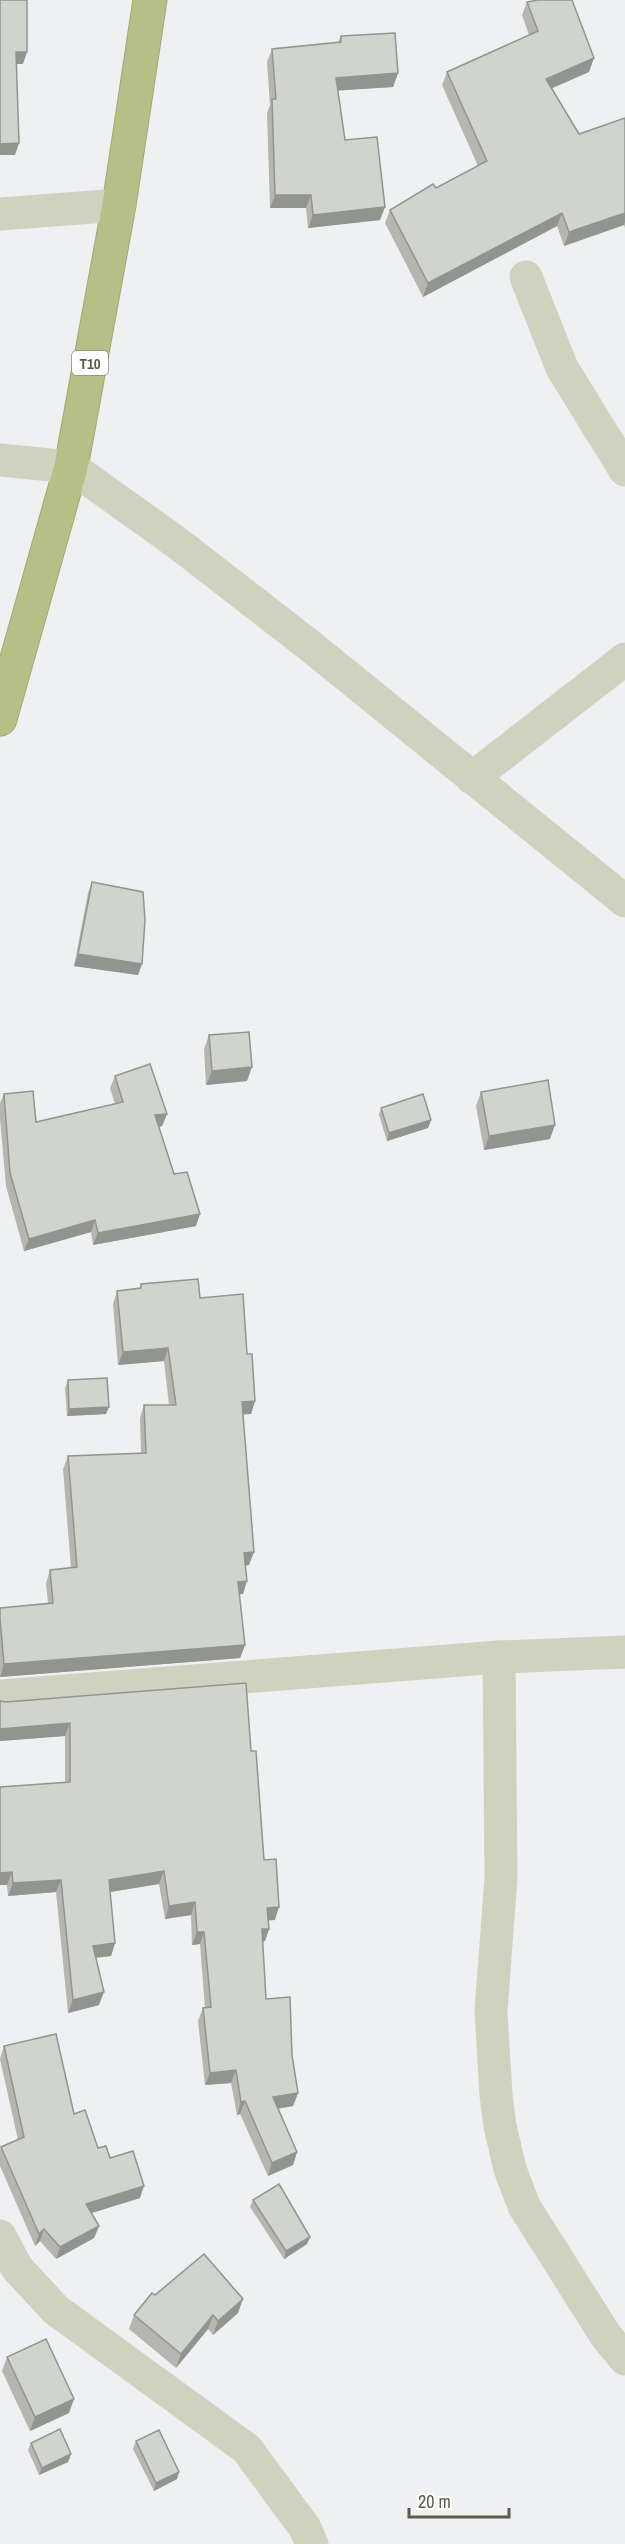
<svg xmlns="http://www.w3.org/2000/svg" width="625" height="2544" viewBox="0 0 625 2544" font-family="'Archivo Narrow',sans-serif">
  <style>
    .lines { fill: none; stroke-linecap: round; stroke-linejoin: round }
    .highway-casing { stroke: #a1ab71; stroke-width: 35 }
    .minor { stroke: #d0d2c0; stroke-width: 33 }
    .highway { stroke: #b6bf86; stroke-width: 33 }
    .wall { fill: #b4b6af }
    .shaded-wall { fill: #92948f }
    .building { fill: #d1d4cc; stroke: #92948f; stroke-width: 1.5 }
    .labels { text-anchor: middle; dominant-baseline: central; stroke-width: 6; stroke-linejoin: round; paint-order: stroke }
    .shield { fill: #fff; stroke: #8c8e7e; stroke-width: 1.5 }
    .shield-label { font-size: 15px; font-weight: bold; fill: #5b5d47 }
  </style>
  <rect width="100%" height="100%" fill="#eff0f2"/>
  <g class="lines">
    <defs>
      <polyline id="highway" points="0,719 71,467 119,205 150,0"/>
    </defs>
    <!-- highway casing -->
    <use href="#highway" class="highway-casing"/>
    <!-- minor -->
    <g class="minor">
      <polyline points="0,214 119,205"/>
      <polyline points="526,277 562,368 625,470"/>
      <polyline points="0,460 71,467 176,542 309,645 625,901"/>
      <polyline points="472,778 625,659"/>
      <polyline points="499,1657 501,1877 491,2012 496,2095 500,2126 510,2169 524,2206 606,2336 625,2359"/>
      <polyline points="0,1696 499,1657 625,1652"/>
      <polyline points="0,2236 17,2268 56,2310 247,2449 305,2528 312,2544"/>
    </g>
    <!-- highway -->
    <use href="#highway" class="highway"/>
  </g>
  <!-- wall -->
  <g class="wall">
    <polygon points="527,2 589,72 552,88 579,134 625,118 625,228 624,225 564,246 557,226 423,297 385,223 390,210 436,188 478,166 442,85 447,72 529,35 522,15"/>
    <polygon points="341,36 398,73 393,87 338,90 345,140 385,207 380,220 308,228 306,208 270,208 267,113 270,105 267,62 272,49 338,42"/>
    <polygon points="92,882 142,964 138,975 74,966 88,893"/>
    <polygon points="209,1035 247,1081 206,1085 204,1049"/>
    <polygon points="115,1076 167,1114 162,1126 159,1127 174,1174 196,1226 93,1245 91,1232 24,1251 6,1186 0,1119 0,1103 4,1094 36,1122 115,1104 110,1088"/>
    <polygon points="481,1092 550,1139 484,1150 476,1106"/>
    <polygon points="381,1108 431,1120 428,1128 387,1141 379,1115"/>
    <polygon points="141,1284 200,1298 247,1354 255,1401 251,1414 243,1414 249,1565 246,1566 243,1594 239,1594 245,1645 240,1658 0,1677 0,1608 48,1603 46,1583 50,1570 71,1568 63,1469 68,1456 141,1453 140,1418 144,1405 169,1405 164,1361 118,1365 113,1304 117,1291 139,1288"/>
    <polygon points="68,1380 106,1414 67,1416 65,1388"/>
    <polygon points="0,1701 251,1751 264,1860 275,1920 268,1920 269,1929 265,1941 262,1942 266,1999 292,2055 298,2093 293,2106 278,2109 297,2152 293,2165 268,2176 240,2114 237,2115 231,2083 205,2085 198,2021 203,2008 205,2008 200,1944 192,1945 191,1915 165,1919 159,1884 110,1892 115,1943 111,1956 96,1958 99,2005 68,2013 56,1892 8,1896 7,1885 0,1885 0,1787 65,1783 65,1736 0,1741"/>
    <polygon points="4,2046 74,2114 98,2148 110,2158 140,2198 91,2213 99,2226 94,2238 56,2259 40,2241 35,2246 0,2166 0,2151 1,2147 18,2140 0,2059"/>
    <polygon points="253,2200 310,2237 307,2244 284,2259 250,2207"/>
    <polygon points="155,2295 238,2313 213,2335 208,2329 176,2368 129,2329 134,2315"/>
    <polygon points="7,2357 69,2413 30,2431 2,2371"/>
    <polygon points="136,2441 177,2479 154,2491 133,2449"/>
    <polygon points="31,2443 71,2454 68,2462 39,2475 28,2450"/>
  </g>
  <!-- shaded-wall -->
  <g class="shaded-wall">
    <polygon points="16,52 27,52 23,64 12,64"/>
    <polygon points="594,58 589,72 541,93 546,79"/>
    <polygon points="398,73 393,87 332,91 336,78"/>
    <polygon points="19,143 15,155 0,155 0,144"/>
    <polygon points="275,195 311,195 306,208 270,208"/>
    <polygon points="385,207 380,220 308,228 313,215"/>
    <polygon points="562,213 557,226 423,297 428,283"/>
    <polygon points="625,213 625,222 624,225 564,246 569,232"/>
    <polygon points="78,954 142,964 138,975 74,966"/>
    <polygon points="252,1067 247,1081 206,1085 212,1071"/>
    <polygon points="167,1114 162,1126 150,1128 155,1115"/>
    <polygon points="431,1120 428,1128 387,1141 389,1133"/>
    <polygon points="555,1125 550,1139 484,1150 489,1136"/>
    <polygon points="200,1214 196,1226 93,1245 98,1233"/>
    <polygon points="95,1220 91,1232 24,1251 29,1239"/>
    <polygon points="168,1348 164,1361 118,1365 123,1352"/>
    <polygon points="255,1401 251,1414 237,1415 242,1402"/>
    <polygon points="109,1407 106,1414 67,1416 69,1409"/>
    <polygon points="254,1552 249,1565 240,1566 244,1553"/>
    <polygon points="247,1581 243,1594 233,1595 238,1582"/>
    <polygon points="245,1645 240,1658 0,1677 4,1664"/>
    <polygon points="70,1723 65,1736 0,1741 0,1729"/>
    <polygon points="164,1871 159,1884 104,1893 109,1880"/>
    <polygon points="12,1872 7,1885 0,1885 0,1873"/>
    <polygon points="61,1880 56,1892 8,1896 13,1883"/>
    <polygon points="195,1902 191,1915 165,1919 169,1906"/>
    <polygon points="279,1907 275,1920 262,1921 267,1908"/>
    <polygon points="262,1929 269,1929 265,1941 257,1942"/>
    <polygon points="197,1932 204,1932 200,1944 192,1945"/>
    <polygon points="115,1943 111,1956 88,1958 93,1946"/>
    <polygon points="104,1992 99,2005 68,2013 73,2000"/>
    <polygon points="236,2070 231,2083 205,2085 210,2073"/>
    <polygon points="298,2093 293,2106 268,2110 273,2097"/>
    <polygon points="245,2101 240,2114 237,2115 241,2102"/>
    <polygon points="297,2152 293,2165 268,2176 272,2163"/>
    <polygon points="144,2186 140,2198 82,2216 86,2204"/>
    <polygon points="99,2226 94,2238 56,2259 60,2247"/>
    <polygon points="44,2229 40,2241 35,2246 39,2234"/>
    <polygon points="310,2237 307,2244 284,2259 286,2251"/>
    <polygon points="243,2299 238,2313 213,2335 218,2321"/>
    <polygon points="213,2315 208,2329 176,2368 181,2354"/>
    <polygon points="74,2399 69,2413 30,2431 35,2417"/>
    <polygon points="71,2454 68,2462 39,2475 42,2468"/>
    <polygon points="179,2472 177,2479 154,2491 156,2483"/>
  </g>
  <!-- building -->
  <g class="building">
    <polygon points="0,0 27,0 27,52 16,52 19,143 0,144"/>
    <polygon points="538,0 572,0 594,58 546,79 579,134 625,118 625,213 569,232 562,213 428,283 390,210 433,184 436,188 487,161 447,72 538,31 527,2"/>
    <polygon points="395,33 398,73 336,78 345,140 377,137 385,207 313,215 311,195 275,195 272,99 276,99 272,49 341,42 341,36"/>
    <polygon points="92,882 143,892 145,920 142,964 78,954"/>
    <polygon points="249,1032 252,1067 212,1071 209,1035"/>
    <polygon points="150,1064 167,1114 155,1115 174,1174 187,1172 200,1214 98,1233 95,1220 29,1239 10,1173 4,1094 33,1091 36,1122 123,1102 115,1076"/>
    <polygon points="548,1080 555,1125 489,1136 481,1092"/>
    <polygon points="423,1094 431,1120 389,1133 381,1108"/>
    <polygon points="198,1279 200,1298 243,1294 247,1354 252,1354 255,1401 242,1402 254,1552 244,1553 247,1581 238,1582 245,1645 4,1664 0,1618 0,1608 53,1603 50,1570 77,1567 68,1456 146,1453 144,1405 176,1405 168,1348 123,1352 117,1291 141,1288 141,1284"/>
    <polygon points="107,1378 109,1407 69,1409 68,1380"/>
    <polygon points="246,1683 251,1751 256,1751 264,1860 276,1859 279,1907 267,1908 269,1929 262,1929 266,1999 290,1997 292,2055 298,2093 273,2097 297,2152 272,2163 245,2101 241,2102 236,2070 210,2073 203,2008 211,2007 204,1932 197,1932 195,1902 169,1906 164,1871 109,1880 115,1943 93,1946 104,1992 73,2000 61,1880 13,1883 12,1872 0,1873 0,1787 70,1782 70,1723 0,1729 0,1701 6,1702"/>
    <polygon points="56,2034 74,2114 85,2110 98,2148 106,2146 110,2158 133,2151 144,2186 86,2204 99,2226 60,2247 44,2229 39,2234 1,2147 24,2137 4,2046"/>
    <polygon points="279,2184 310,2237 286,2251 253,2200"/>
    <polygon points="204,2254 243,2299 218,2321 213,2315 181,2354 134,2315 152,2293 155,2295"/>
    <polygon points="46,2339 74,2399 35,2417 7,2357"/>
    <polygon points="60,2429 71,2454 42,2468 31,2443"/>
    <polygon points="159,2430 179,2472 156,2483 136,2441"/>
  </g>
  <g class="labels">
    <!-- shield labels -->
    <rect class="shield" x="72" y="351" width="36" height="24" rx="4.5"/>
    <g class="shield-label">
      <text x="90" y="363">T10</text>
    </g>
  </g>
  <!-- scale -->
  <path d="M409 2508v9h100v-9" fill="none" stroke="#5b5d47" stroke-width="3"/>
  <text x="418" y="2508" font-size="18" fill="#5b5d47" stroke="#ffffff" stroke-width="4.5" paint-order="stroke">20 m</text>
</svg>
